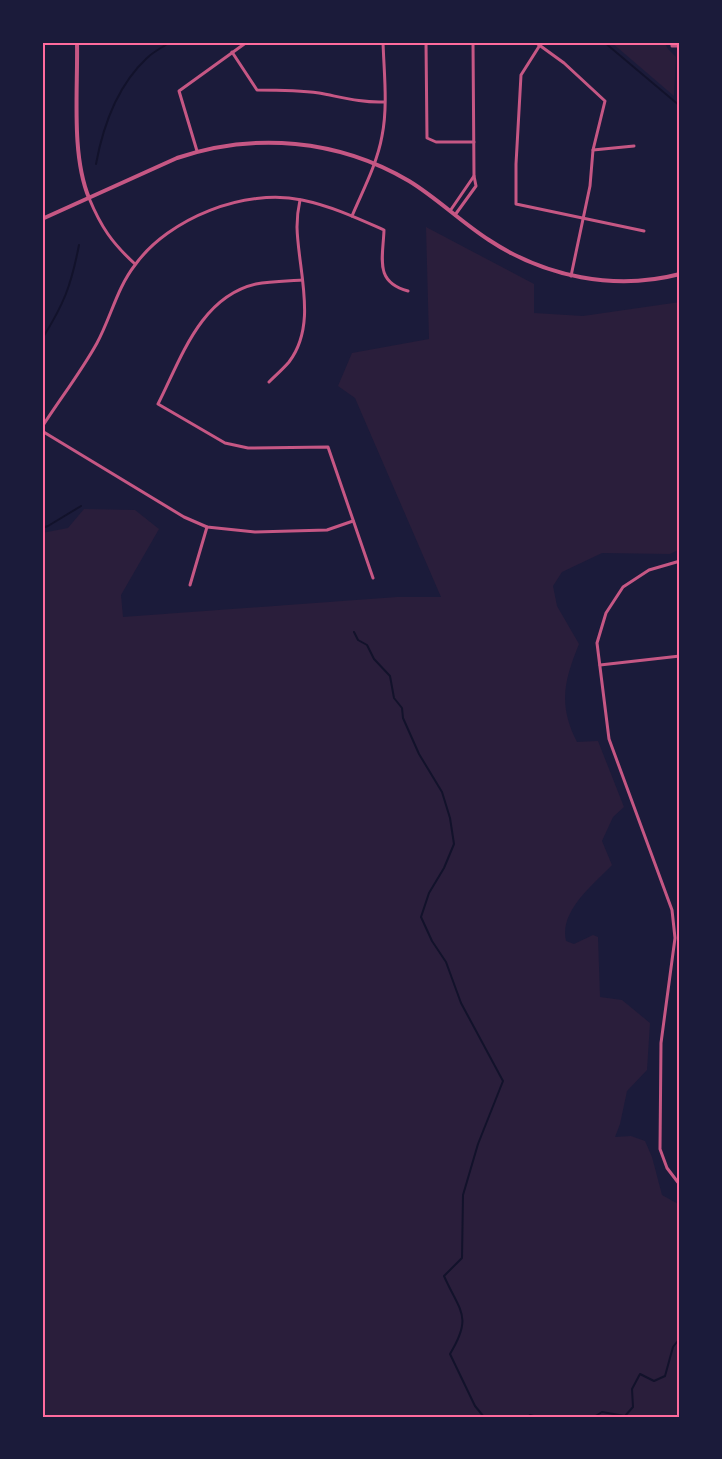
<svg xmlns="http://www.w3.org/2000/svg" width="722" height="1459" viewBox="0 0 722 1459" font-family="'Open Sans',sans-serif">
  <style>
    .green { fill: #2a1e3b }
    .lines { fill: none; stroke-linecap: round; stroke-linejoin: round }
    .stream { stroke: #12122b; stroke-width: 2 }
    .minor { stroke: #c65784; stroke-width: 3 }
    .tertiary { stroke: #c65784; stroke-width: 4 }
    .neatline { fill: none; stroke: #ff6b9d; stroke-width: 2 }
  </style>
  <rect width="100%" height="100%" fill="#1b1b3a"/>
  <!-- green -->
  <g class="green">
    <polygon points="611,42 664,42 668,49 676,57 674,96"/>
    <path d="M 426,227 L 534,284 L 534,313 L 583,316 L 680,302 L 680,549 L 670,554 L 602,553 L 562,572 L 553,586 L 557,606 L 579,644 C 564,681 558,705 577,742 L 598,741 L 624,807 L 613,817 L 602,841 L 612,865 C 593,885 559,911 566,941 L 574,944 L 593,935 L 598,937 L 600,997 L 622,1000 L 650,1023 L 647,1070 L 627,1091 L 620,1124 L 615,1137 L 631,1136 L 645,1141 L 652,1157 L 662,1195 L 680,1205 L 680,1417 L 42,1417 L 42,533 L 68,528 L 84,509 L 135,510 L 159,529 L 121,595 L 123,617 L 397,597 L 441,597 L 355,398 L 338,386 L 352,353 L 429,339 Z"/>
  </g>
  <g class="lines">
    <!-- stream -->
    <g class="stream">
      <polyline points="604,42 680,106"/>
      <path d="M 96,164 C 103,126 118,85 147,58 C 153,52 163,47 170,42"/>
      <path d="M 42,339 C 64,304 71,286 79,245"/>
      <polyline points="42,528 48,526 81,506"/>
      <path d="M 354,632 L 358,640 L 367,645 L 374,659 L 390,676 L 394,698 L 402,708 L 403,718 L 419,754 L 442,792 L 450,818 L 454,844 L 444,868 L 429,893 L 421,917 L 432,941 L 446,962 L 461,1003 L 503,1081 L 478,1144 L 463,1195 L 462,1258 L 444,1276 C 460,1312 473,1316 450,1354 L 475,1406 L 484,1417"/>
      <polyline points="528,1417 530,1415 537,1417"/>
      <polyline points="594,1417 602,1412 625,1416 633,1407 632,1389 640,1374 654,1381 665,1376 673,1347 680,1338"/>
    </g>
    <!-- minor -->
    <g class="minor">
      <polyline points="426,42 427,138 436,142 474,142"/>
      <polyline points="535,42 564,63 605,101 593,150 590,186 571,276"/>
      <polyline points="672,42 672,46 680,46"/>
      <polyline points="540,45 521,75 516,164 516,204 644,231"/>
      <path d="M 232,52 L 257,90 C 278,90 298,90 319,93 C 341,97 361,103 384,102"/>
      <polyline points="593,150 634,146"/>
      <polyline points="197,151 179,91 247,42"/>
      <path d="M 89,198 C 101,227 112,243 135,264"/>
      <polyline points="450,211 474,176"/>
      <polyline points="455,215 476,186 474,176 473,42"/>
      <path d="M 352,216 C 363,190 377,164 382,136 C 388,106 384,73 383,42"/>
      <path d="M 302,280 C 287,281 270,281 256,284 C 200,297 181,359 158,404 L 225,443 L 248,448 L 328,447 L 373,578"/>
      <path d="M 269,382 C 275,376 283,369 289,362 C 318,324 298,271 297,227 C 297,218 298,209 300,200"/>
      <path d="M 42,427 C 60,399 81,372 97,343 C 111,317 117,288 135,265 C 169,218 245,188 302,200 C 331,206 357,218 384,230 C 383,258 374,282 408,291"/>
      <polyline points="42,431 184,517 207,527 255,532 327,530 353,521"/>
      <polyline points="680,561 649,570 623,587 606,613 597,643 609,739 672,910 675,938 661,1043 660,1149 667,1168 680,1185"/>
      <polyline points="190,585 207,527"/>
      <polyline points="600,665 680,656"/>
    </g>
    <!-- tertiary -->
    <g class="tertiary">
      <path d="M 77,42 C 78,90 71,155 89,198"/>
      <path d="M 42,219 L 177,158 C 254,132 338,139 409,181 C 437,198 461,222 489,240 C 545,277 615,291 680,274"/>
    </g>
  </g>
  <!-- border -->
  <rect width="722" height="1459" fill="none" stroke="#1b1b3a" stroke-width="87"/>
  <rect x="44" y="44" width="634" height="1372" class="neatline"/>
</svg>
